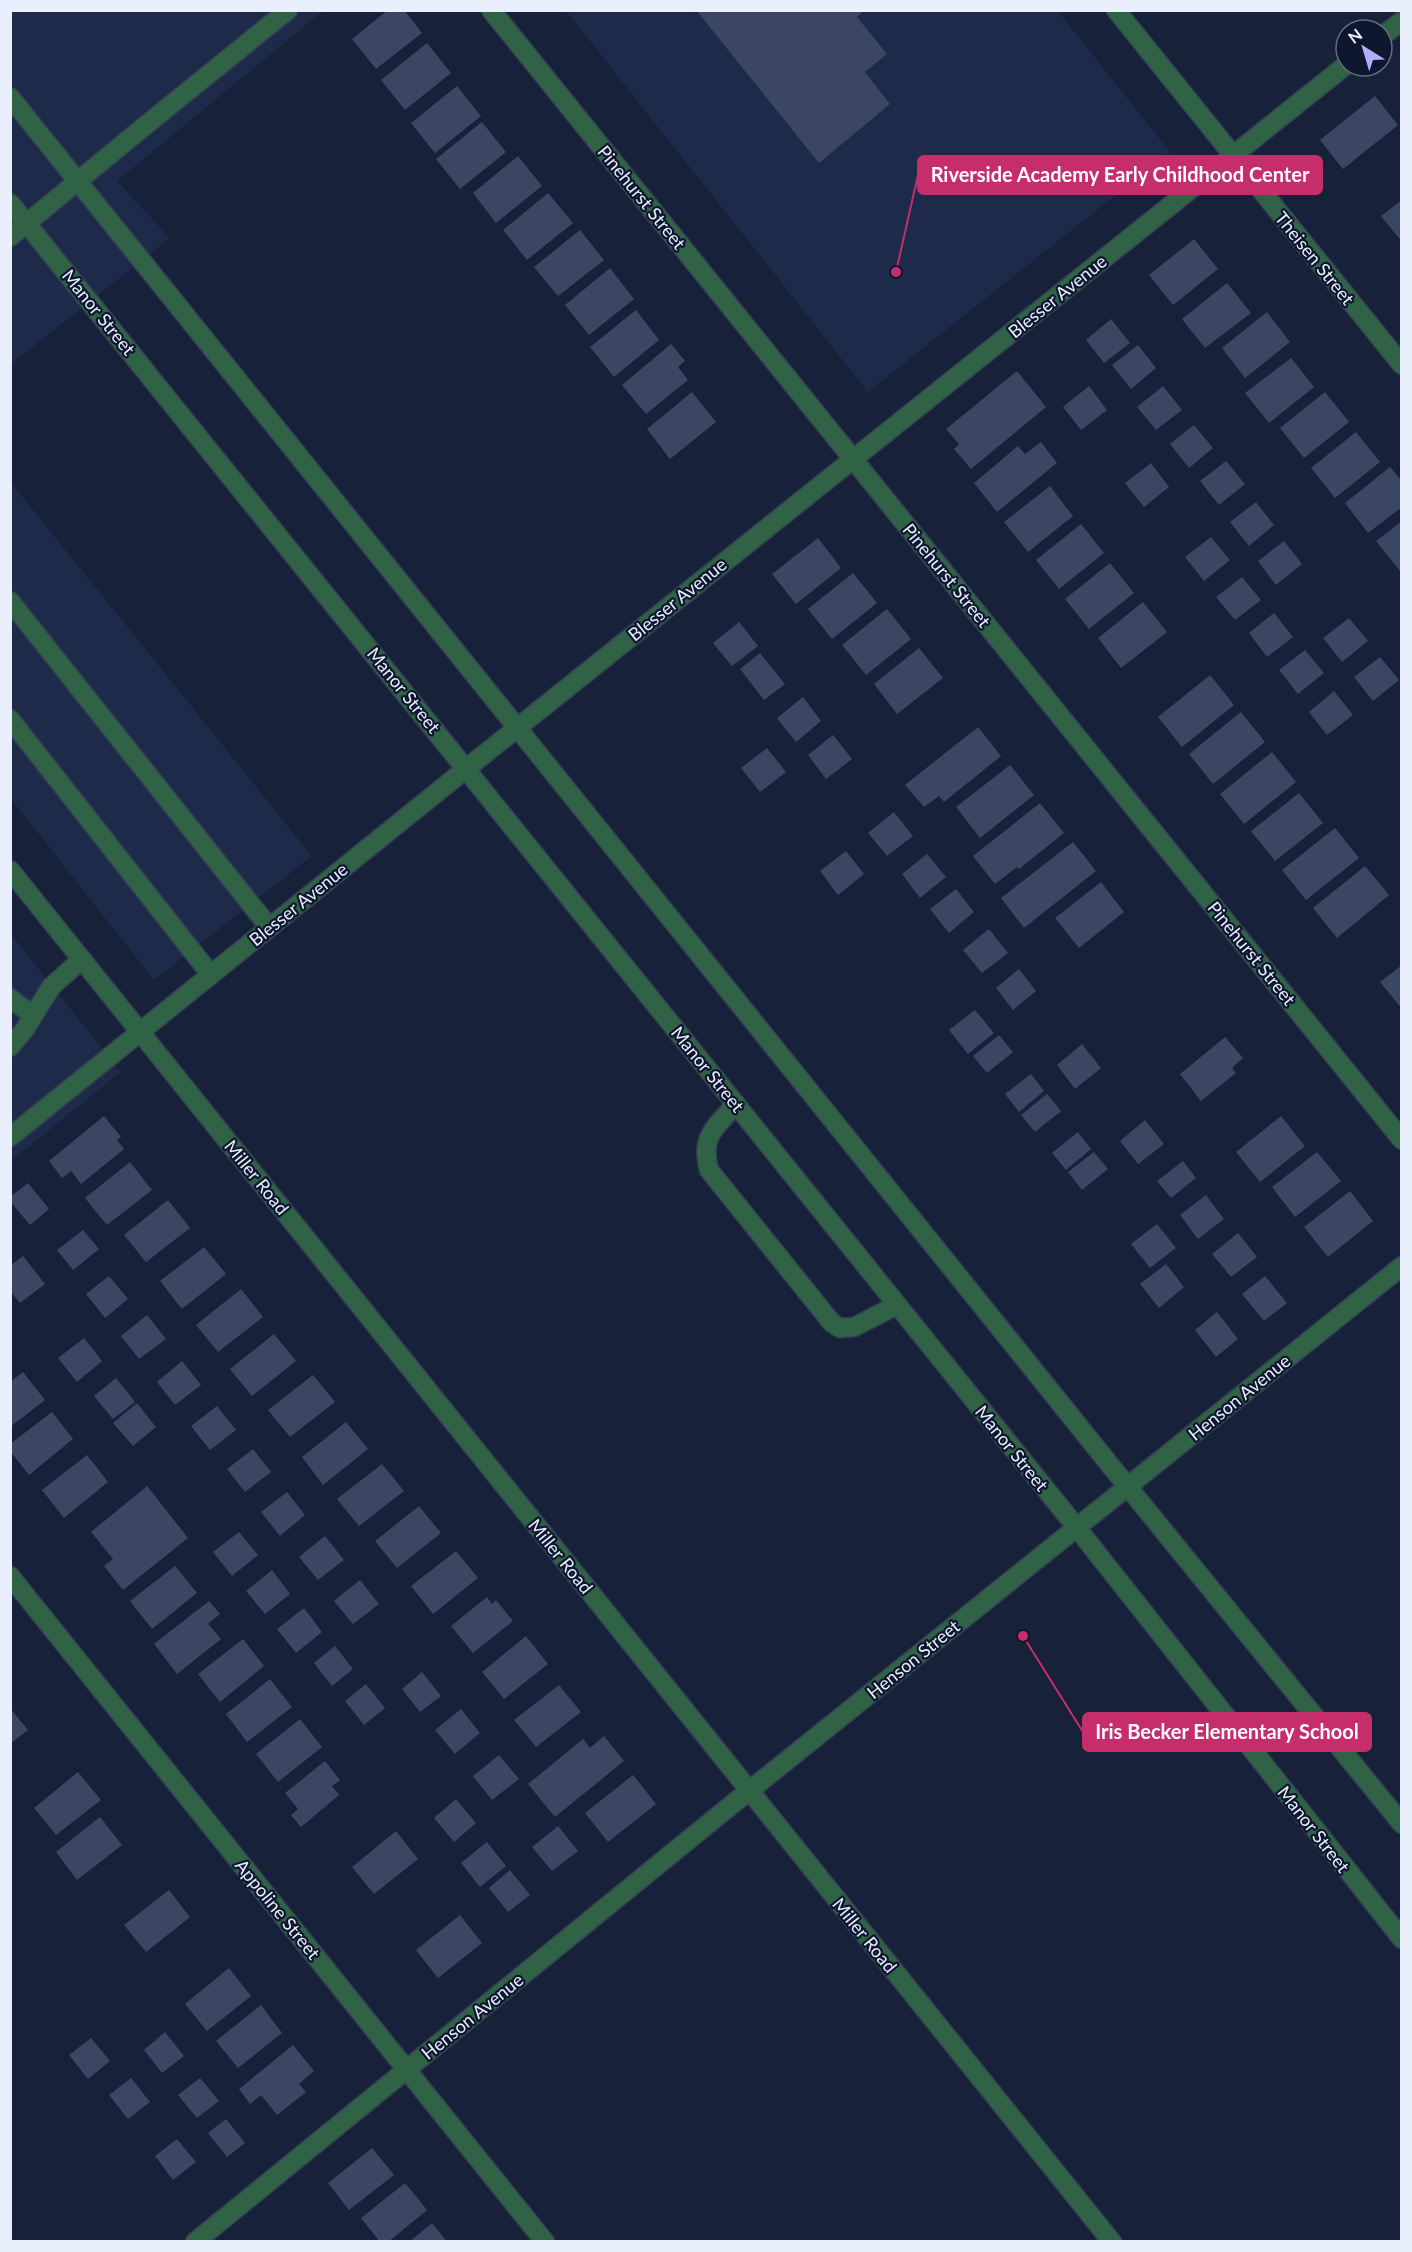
<svg xmlns="http://www.w3.org/2000/svg" width="1412" height="2252" viewBox="0 0 1412 2252" font-family="Lato,sans-serif">
  <style>
    .built { fill: #1e2a49 }
    .building { fill: #3b4662 }
    .lines { fill: none; stroke-linecap: round; stroke-linejoin: round }
    .minor-casing { stroke: #343e54; stroke-width: 21 }
    .minor { stroke: #306246; stroke-width: 18 }
    .labels { text-anchor: middle; dominant-baseline: central; stroke-width: 4.5; stroke-linejoin: round; paint-order: stroke }
    .street-label { font-size: 18px; fill: #e9effd; stroke: #0e172f }
    .leader { fill: none; stroke: #c62e6b; stroke-width: 2 }
    .callout-dot { fill: #c62e6b; stroke: #0e172f; stroke-width: 2 }
    .callout { fill: #c62e6b; stroke: #c62e6b; stroke-width: 2 }
    .callout-label { font-size: 20px; text-anchor: middle; font-weight: bold; fill: #fff }
  </style>
  <rect width="100%" height="100%" fill="#172139"/>
  <!-- built -->
  <g class="built">
    <polygon points="11,11 323,11 117,181 170,238 11,364"/>
    <polygon points="566,11 1058,11 1170,152 868,392"/>
    <polygon points="10,481 312,856 154,980 11,799"/>
    <polygon points="10,933 121,1072 11,1161 10,1161"/>
  </g>
  <!-- building -->
  <g class="building">
    <polygon points="388,10 404,10 422,33 376,69 352,39"/>
    <polygon points="696,10 864,10 857,17 887,54 865,72 890,104 819,163"/>
    <polygon points="427,43 451,73 405,110 381,80"/>
    <polygon points="457,86 481,116 435,153 411,123"/>
    <polygon points="1375,96 1398,125 1343,169 1320,140"/>
    <polygon points="482,122 506,152 460,189 436,159"/>
    <polygon points="518,156 542,186 496,223 473,193"/>
    <polygon points="548,193 573,223 527,260 503,230"/>
    <polygon points="1402,200 1402,242 1381,216"/>
    <polygon points="580,230 604,260 558,296 534,267"/>
    <polygon points="1194,239 1218,269 1173,305 1149,275"/>
    <polygon points="610,268 634,299 589,335 565,305"/>
    <polygon points="1227,283 1251,313 1205,348 1182,319"/>
    <polygon points="636,310 659,340 614,377 590,347"/>
    <polygon points="1267,312 1290,342 1245,378 1222,348"/>
    <polygon points="1111,319 1130,343 1104,363 1086,340"/>
    <polygon points="671,344 685,361 678,367 688,380 646,414 622,385"/>
    <polygon points="1138,345 1156,368 1131,389 1112,365"/>
    <polygon points="1291,358 1314,387 1269,423 1245,393"/>
    <polygon points="1017,371 1046,407 971,469 954,449 959,444 946,429"/>
    <polygon points="1089,386 1107,410 1081,430 1063,407"/>
    <polygon points="1163,386 1182,410 1156,430 1137,407"/>
    <polygon points="692,392 716,422 670,459 647,429"/>
    <polygon points="1325,392 1349,422 1304,458 1280,428"/>
    <polygon points="1194,425 1213,448 1189,468 1170,444"/>
    <polygon points="1356,432 1380,462 1335,498 1311,468"/>
    <polygon points="1041,442 1057,463 997,512 974,483 1018,446 1025,454"/>
    <polygon points="1226,461 1245,484 1219,505 1200,481"/>
    <polygon points="1151,463 1169,487 1144,507 1125,483"/>
    <polygon points="1390,467 1402,481 1402,507 1368,533 1345,503"/>
    <polygon points="1050,486 1073,516 1028,552 1004,522"/>
    <polygon points="1256,502 1274,525 1249,546 1230,522"/>
    <polygon points="1402,521 1402,570 1400,571 1376,541"/>
    <polygon points="1081,524 1104,553 1059,589 1036,560"/>
    <polygon points="1211,537 1230,560 1204,581 1185,557"/>
    <polygon points="818,538 841,568 796,604 772,574"/>
    <polygon points="1284,541 1302,564 1276,585 1258,561"/>
    <polygon points="1110,563 1134,593 1089,629 1065,599"/>
    <polygon points="853,573 877,603 832,639 808,609"/>
    <polygon points="1242,577 1261,600 1235,620 1216,597"/>
    <polygon points="1143,602 1167,632 1121,668 1098,638"/>
    <polygon points="887,609 911,639 866,675 842,645"/>
    <polygon points="1274,613 1293,637 1267,657 1249,633"/>
    <polygon points="1349,618 1368,641 1342,662 1323,638"/>
    <polygon points="739,622 758,646 732,666 713,643"/>
    <polygon points="919,648 943,678 897,714 874,684"/>
    <polygon points="1305,650 1324,673 1298,694 1279,670"/>
    <polygon points="760,653 785,684 764,700 740,669"/>
    <polygon points="1380,657 1399,680 1373,701 1354,677"/>
    <polygon points="1210,675 1234,705 1182,747 1158,717"/>
    <polygon points="1334,691 1353,715 1327,735 1309,712"/>
    <polygon points="803,697 821,721 796,742 777,718"/>
    <polygon points="1241,712 1265,742 1213,784 1189,754"/>
    <polygon points="978,727 1001,756 944,802 939,796 924,807 905,785"/>
    <polygon points="833,735 852,759 826,779 808,755"/>
    <polygon points="767,748 786,772 760,792 741,768"/>
    <polygon points="1272,752 1296,782 1244,824 1220,794"/>
    <polygon points="1010,765 1034,795 980,838 956,807"/>
    <polygon points="1299,793 1323,823 1275,861 1251,831"/>
    <polygon points="1040,803 1064,833 1019,869 1017,867 995,884 973,856"/>
    <polygon points="894,812 913,836 887,856 868,833"/>
    <polygon points="1335,828 1359,858 1306,900 1282,870"/>
    <polygon points="1073,842 1096,871 1024,928 1001,898"/>
    <polygon points="846,851 864,874 838,895 820,871"/>
    <polygon points="927,854 946,877 920,898 902,874"/>
    <polygon points="1365,866 1389,895 1337,938 1313,908"/>
    <polygon points="1101,882 1124,912 1079,948 1055,918"/>
    <polygon points="956,889 974,912 949,933 930,909"/>
    <polygon points="989,929 1008,953 982,973 963,950"/>
    <polygon points="1402,965 1402,1009 1380,982"/>
    <polygon points="1019,969 1036,991 1013,1010 996,988"/>
    <polygon points="975,1010 994,1033 968,1054 949,1030"/>
    <polygon points="999,1035 1013,1052 987,1073 973,1056"/>
    <polygon points="1225,1037 1243,1058 1232,1068 1236,1073 1201,1101 1180,1074"/>
    <polygon points="1082,1044 1101,1068 1075,1089 1057,1065"/>
    <polygon points="1031,1074 1044,1091 1019,1112 1005,1094"/>
    <polygon points="1047,1094 1061,1111 1035,1132 1021,1115"/>
    <polygon points="104,1116 121,1137 117,1140 124,1149 81,1184 71,1171 62,1178 49,1161"/>
    <polygon points="1281,1116 1305,1146 1260,1182 1236,1152"/>
    <polygon points="1145,1120 1164,1144 1138,1164 1120,1141"/>
    <polygon points="1078,1132 1091,1149 1066,1170 1052,1153"/>
    <polygon points="1094,1152 1108,1169 1082,1190 1068,1172"/>
    <polygon points="1317,1152 1341,1181 1295,1217 1272,1187"/>
    <polygon points="1183,1161 1196,1178 1171,1198 1157,1181"/>
    <polygon points="130,1162 152,1190 107,1225 85,1198"/>
    <polygon points="28,1183 49,1209 30,1225 10,1201 10,1197"/>
    <polygon points="1350,1191 1373,1221 1328,1257 1304,1227"/>
    <polygon points="1206,1195 1224,1219 1198,1239 1180,1215"/>
    <polygon points="168,1200 190,1228 146,1262 124,1235"/>
    <polygon points="1157,1224 1176,1248 1150,1268 1131,1244"/>
    <polygon points="83,1230 99,1249 73,1270 57,1250"/>
    <polygon points="1238,1233 1257,1257 1231,1277 1212,1254"/>
    <polygon points="204,1247 226,1274 182,1309 160,1281"/>
    <polygon points="23,1256 45,1284 20,1303 10,1291 10,1266"/>
    <polygon points="1166,1264 1184,1287 1159,1308 1140,1284"/>
    <polygon points="109,1276 128,1299 105,1318 86,1294"/>
    <polygon points="1265,1276 1287,1303 1264,1321 1242,1294"/>
    <polygon points="241,1289 263,1317 218,1352 196,1325"/>
    <polygon points="1217,1312 1238,1339 1216,1357 1195,1330"/>
    <polygon points="147,1315 166,1339 139,1359 121,1336"/>
    <polygon points="274,1334 296,1361 252,1396 230,1369"/>
    <polygon points="84,1338 102,1361 77,1382 58,1358"/>
    <polygon points="182,1361 201,1385 175,1405 157,1382"/>
    <polygon points="23,1372 45,1400 10,1427 10,1382"/>
    <polygon points="313,1375 335,1402 290,1437 268,1410"/>
    <polygon points="116,1378 135,1402 113,1419 94,1396"/>
    <polygon points="137,1403 156,1427 133,1446 113,1423"/>
    <polygon points="217,1406 236,1430 210,1450 191,1426"/>
    <polygon points="52,1412 73,1439 29,1475 10,1451 10,1444"/>
    <polygon points="346,1422 368,1449 323,1485 302,1457"/>
    <polygon points="253,1449 271,1472 245,1492 227,1469"/>
    <polygon points="87,1455 108,1482 64,1518 42,1490"/>
    <polygon points="382,1464 404,1491 359,1526 337,1499"/>
    <polygon points="147,1486 188,1538 123,1590 104,1566 113,1559 91,1532"/>
    <polygon points="287,1492 305,1515 280,1536 261,1512"/>
    <polygon points="419,1506 441,1533 397,1568 375,1541"/>
    <polygon points="239,1532 258,1555 232,1576 213,1552"/>
    <polygon points="325,1536 344,1560 318,1580 299,1557"/>
    <polygon points="456,1551 478,1578 433,1614 411,1586"/>
    <polygon points="175,1566 197,1593 152,1629 130,1601"/>
    <polygon points="272,1570 290,1594 265,1614 246,1591"/>
    <polygon points="360,1580 379,1604 353,1624 334,1601"/>
    <polygon points="487,1597 492,1604 496,1600 513,1621 473,1653 451,1626"/>
    <polygon points="209,1601 220,1614 208,1624 221,1639 177,1674 154,1644"/>
    <polygon points="304,1608 322,1632 296,1653 277,1629"/>
    <polygon points="526,1636 548,1664 504,1699 482,1672"/>
    <polygon points="243,1639 264,1666 220,1702 198,1674"/>
    <polygon points="335,1646 353,1669 332,1686 314,1663"/>
    <polygon points="422,1672 441,1696 420,1712 402,1689"/>
    <polygon points="270,1679 292,1707 247,1742 226,1714"/>
    <polygon points="366,1684 385,1708 364,1725 345,1701"/>
    <polygon points="559,1685 581,1712 536,1747 514,1720"/>
    <polygon points="10,1708 28,1730 10,1744"/>
    <polygon points="461,1709 480,1733 455,1754 435,1730"/>
    <polygon points="300,1719 322,1747 278,1782 256,1754"/>
    <polygon points="604,1736 624,1761 555,1817 528,1784 583,1739 590,1748"/>
    <polygon points="499,1755 519,1779 492,1800 473,1776"/>
    <polygon points="325,1761 340,1780 332,1786 339,1795 301,1827 291,1815 298,1809 285,1793"/>
    <polygon points="78,1772 101,1800 56,1835 34,1808"/>
    <polygon points="633,1775 656,1804 608,1842 585,1813"/>
    <polygon points="456,1799 476,1823 454,1842 434,1818"/>
    <polygon points="100,1817 122,1845 77,1880 56,1852"/>
    <polygon points="558,1826 578,1851 552,1871 532,1847"/>
    <polygon points="396,1831 418,1859 374,1894 352,1867"/>
    <polygon points="487,1842 506,1866 480,1887 461,1863"/>
    <polygon points="510,1870 530,1895 508,1912 489,1888"/>
    <polygon points="169,1890 190,1917 146,1952 124,1925"/>
    <polygon points="460,1915 482,1943 438,1978 416,1950"/>
    <polygon points="229,1968 251,1996 207,2031 185,2004"/>
    <polygon points="261,2005 282,2033 238,2068 216,2041"/>
    <polygon points="165,2032 184,2056 162,2073 144,2050"/>
    <polygon points="91,2038 110,2061 88,2079 69,2055"/>
    <polygon points="293,2045 314,2071 299,2084 306,2092 277,2115 261,2095 250,2104 239,2089"/>
    <polygon points="131,2078 150,2102 128,2119 109,2095"/>
    <polygon points="200,2078 219,2101 197,2118 178,2095"/>
    <polygon points="226,2119 245,2143 227,2157 208,2133"/>
    <polygon points="177,2139 196,2162 173,2180 155,2156"/>
    <polygon points="372,2148 394,2175 349,2210 328,2183"/>
    <polygon points="405,2183 427,2210 388,2242 380,2242 361,2218"/>
    <polygon points="432,2223 447,2242 409,2242"/>
  </g>
  <g class="lines">
    <defs>
      <g id="minor">
        <polyline points="491,10 1402,1140"/>
        <polyline points="1116,10 1402,365"/>
        <polyline points="1382,36 1402,21"/>
        <polyline points="10,97 1106,1460 1402,1824"/>
        <polyline points="10,203 1077,1528 1402,1939"/>
        <polyline points="10,237 141,129 288,10"/>
        <polyline points="10,601 269,927"/>
        <polyline points="10,719 211,975"/>
        <polyline points="10,870 1112,2242"/>
        <polyline points="10,998 32,1015"/>
        <polyline points="10,1047 25,1029 51,987 82,959"/>
        <path d="M 736,1104 C 715,1128 700,1136 709,1170 L 832,1323 L 840,1328 L 854,1327 L 897,1305"/>
        <polyline points="10,1137 467,768 1346,65"/>
        <polyline points="10,1576 545,2242"/>
        <polyline points="195,2242 719,1815 1402,1266"/>
      </g>
    </defs>
    <!-- minor casing -->
    <use href="#minor" class="minor-casing"/>
    <!-- minor -->
    <use href="#minor" class="minor"/>
  </g>
  <g class="labels">
    <!-- street labels -->
    <g class="street-label">
      <text transform="translate(642 197) rotate(51)">Pinehurst Street</text>
      <text transform="translate(1315 258) rotate(51)">Theisen Street</text>
      <text transform="translate(1057 296) rotate(-39)">Blesser Avenue</text>
      <text transform="translate(99 312) rotate(51)">Manor Street</text>
      <text transform="translate(947 575) rotate(51)">Pinehurst Street</text>
      <text transform="translate(677 599) rotate(-39)">Blesser Avenue</text>
      <text transform="translate(404 690) rotate(51)">Manor Street</text>
      <text transform="translate(298 904) rotate(-39)">Blesser Avenue</text>
      <text transform="translate(1252 953) rotate(51)">Pinehurst Street</text>
      <text transform="translate(708 1069) rotate(51)">Manor Street</text>
      <text transform="translate(257 1177) rotate(51)">Miller Road</text>
      <text transform="translate(1239 1397) rotate(-39)">Henson Avenue</text>
      <text transform="translate(1012 1448) rotate(51)">Manor Street</text>
      <text transform="translate(561 1556) rotate(51)">Miller Road</text>
      <text transform="translate(913 1659) rotate(-39)">Henson Street</text>
      <text transform="translate(1314 1829) rotate(52)">Manor Street</text>
      <text transform="translate(278 1909) rotate(51)">Appoline Street</text>
      <text transform="translate(865 1935) rotate(51)">Miller Road</text>
      <text transform="translate(472 2016) rotate(-39)">Henson Avenue</text>
    </g>
  </g>
  <!-- callouts -->
  <path class="leader" d="M896 272L918 175M1023 1636L1083 1732"/>
  <g class="callout-dot">
    <circle cx="896" cy="272" r="6"/>
    <circle cx="1023" cy="1636" r="6"/>
  </g>
  <g class="callout">
    <rect x="918" y="156" width="404" height="38" rx="6"/>
    <rect x="1083" y="1713" width="288" height="38" rx="6"/>
  </g>
  <g class="callout-label">
    <text x="1120" y="182">Riverside Academy Early Childhood Center</text>
    <text x="1227" y="1739">Iris Becker Elementary School</text>
  </g>
  <!-- border -->
  <rect width="1412" height="2252" fill="none" stroke="#e9effd" stroke-width="24"/>
  <!-- north arrow -->
  <g transform="translate(1364 48) rotate(323)"><circle r="28" fill="#0e172f" stroke="#666d81" stroke-width="1.5"/>
  <path d="M0-4.5L10 22L0 15L-10 22Z" fill="#b1adfa"/>
  <text y="-9" font-size="16" font-weight="bold" text-anchor="middle" fill="#e9effd">N</text>
  </g>
</svg>
